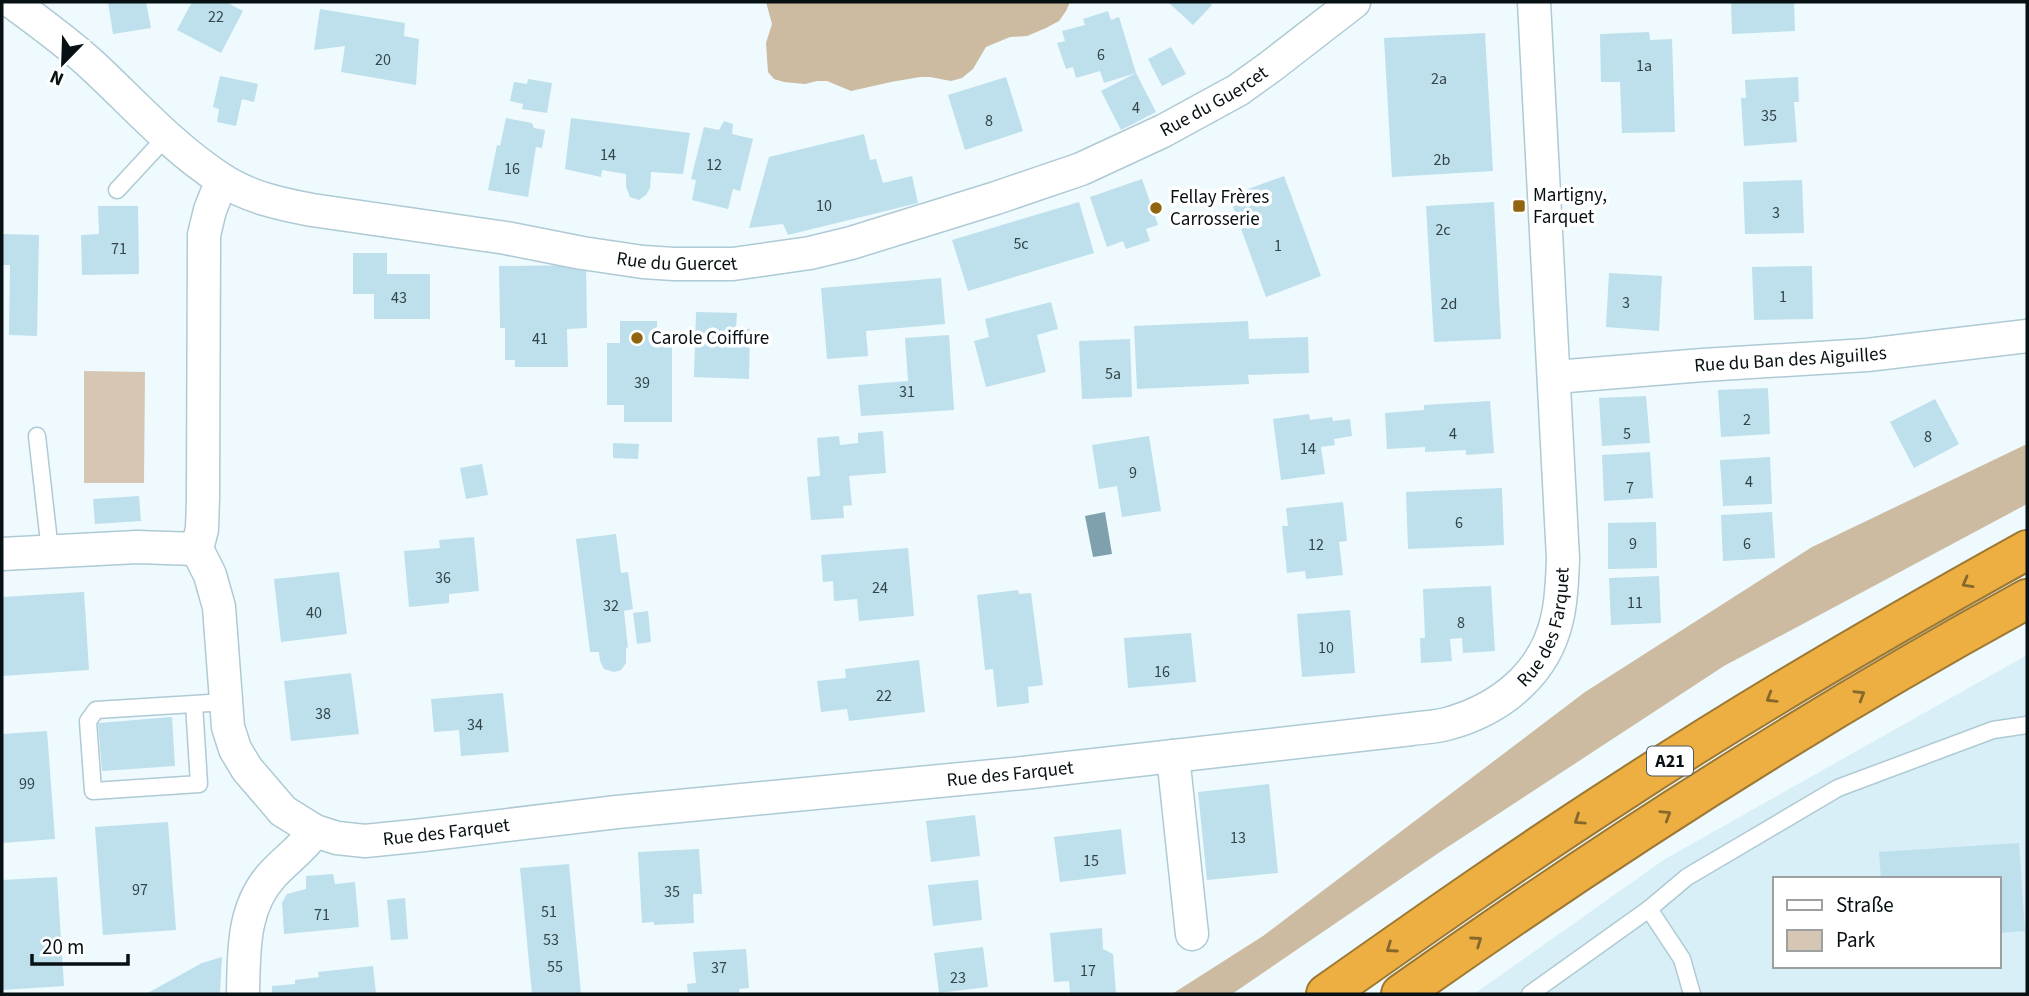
<svg xmlns="http://www.w3.org/2000/svg" width="2029" height="996" viewBox="0 0 2029 996" font-family="'Source Sans 3',sans-serif">
  <style>
    .built { fill: #d9eff7; fill-rule: evenodd }
    .green { fill: #d5c7b4 }
    .forest { fill: #ccbaa1 }
    .water { fill: #7fa1ad }
    .building { fill: #bde0ec }
    .lines { fill: none; stroke-linecap: round; stroke-linejoin: round }
    .lane-casing { stroke: #aecad4; stroke-width: 19 }
    .street-casing { stroke: #aecad4; stroke-width: 35 }
    .highway-casing { stroke: #9d7832; stroke-width: 42 }
    .lane { stroke: #fff; stroke-width: 16 }
    .street { stroke: #fff; stroke-width: 32 }
    .highway { stroke: #eeaf42; stroke-width: 38 }
    .oneway { stroke: #86682d }
    .poi-dot { fill: #91650f; stroke: #fff; stroke-width: 2.5 }
    .labels { text-anchor: middle; dominant-baseline: central; stroke-width: 7; stroke-linejoin: round; paint-order: stroke }
    .number-label { font-size: 16px; fill: #34454a }
    .shield { fill: #fff; stroke: #51585a; stroke-width: 2 }
    .shield-label { font-size: 18px; font-weight: bold; fill: #071114 }
    .street-label { font-size: 19px; fill: #071114; stroke: #fff }
    .poi-label { font-size: 19px; fill: #071114; stroke: #fff; text-anchor: start }
  </style>
  <rect width="100%" height="100%" fill="#eefafe"/>
  <!-- built -->
  <path class="built" d="M 2027,655 L 2027,994 L 1474,994 L 1665,859 ZM 1775,879 L 1999,879 L 1999,966 L 1775,966 Z"/>
  <!-- green -->
  <polygon class="green" points="84,371 145,372 144,483 84,483"/>
  <!-- forest -->
  <g class="forest">
    <polygon points="766,2 1070,2 1066,11 1059,21 1046,28 1027,36 1010,37 986,47 973,69 962,78 951,81 930,77 920,77 891,82 851,91 827,81 817,81 805,84 784,82 774,79 768,72 766,43 772,24"/>
    <polygon points="2027,444 2027,504 1724,666 1440,852 1232,994 1172,994 1263,936 1585,692 1812,547"/>
  </g>
  <!-- water -->
  <polygon class="water" points="1105,512 1112,554 1093,557 1085,516"/>
  <!-- building -->
  <g class="building">
    <polygon points="108,2 146,2 151,28 113,34"/>
    <polygon points="192,2 226,2 243,11 221,53 177,30"/>
    <polygon points="1168,2 1209,2 1212,5 1193,25"/>
    <polygon points="1731,2 1794,2 1795,31 1732,34"/>
    <polygon points="320,9 405,23 404,36 419,39 416,85 341,72 345,46 314,50"/>
    <polygon points="1108,11 1111,20 1119,17 1136,73 1104,83 1100,71 1076,78 1073,67 1066,69 1057,43 1065,41 1062,31 1085,25 1083,19"/>
    <polygon points="1649,32 1650,40 1672,39 1675,132 1622,133 1620,82 1601,82 1600,34"/>
    <polygon points="1485,33 1493,171 1392,177 1384,38"/>
    <polygon points="1171,47 1186,74 1162,86 1148,59"/>
    <polygon points="1136,73 1156,112 1121,130 1101,91"/>
    <polygon points="220,76 258,84 254,102 242,99 236,126 217,122 219,109 213,107"/>
    <polygon points="1006,77 1023,131 965,150 948,95"/>
    <polygon points="1798,77 1799,102 1794,102 1797,142 1744,146 1741,98 1746,98 1745,80"/>
    <polygon points="528,79 552,83 547,113 522,109 523,104 510,101 514,82 527,84"/>
    <polygon points="506,118 532,123 534,128 545,130 542,148 536,147 528,197 488,190 497,145 500,146"/>
    <polygon points="571,118 690,133 683,174 651,172 650,188 646,195 639,200 630,197 626,187 626,174 602,170 601,177 565,169"/>
    <polygon points="724,121 733,124 732,134 753,139 740,191 733,189 728,209 692,200 696,180 691,179 704,127 719,130"/>
    <polygon points="864,134 870,160 876,159 883,183 912,176 918,203 788,235 783,224 749,228 769,157"/>
    <polygon points="1284,176 1321,276 1266,297 1229,196"/>
    <polygon points="1142,179 1158,225 1146,229 1150,241 1126,249 1123,241 1107,247 1090,197"/>
    <polygon points="1802,180 1804,233 1745,234 1743,182"/>
    <polygon points="1079,202 1094,253 968,291 952,240"/>
    <polygon points="1494,202 1501,339 1434,342 1426,206"/>
    <polygon points="98,206 138,206 139,274 82,275 81,235 99,234"/>
    <polygon points="2,234 39,235 37,336 9,335 10,265 2,265"/>
    <polygon points="353,253 387,253 387,274 430,274 430,319 374,319 374,294 353,294"/>
    <polygon points="586,265 587,328 567,329 568,367 515,367 515,360 505,360 505,328 500,328 499,266"/>
    <polygon points="1812,266 1813,319 1754,320 1752,267"/>
    <polygon points="1609,273 1662,276 1659,331 1606,327"/>
    <polygon points="941,278 945,324 866,331 868,356 827,359 821,288"/>
    <polygon points="1051,302 1058,329 1037,335 1046,372 986,387 974,341 989,337 985,319"/>
    <polygon points="696,312 737,313 736,328 750,329 749,379 694,377"/>
    <polygon points="620,321 657,321 657,342 672,343 672,422 624,422 624,405 607,405 607,343 620,343"/>
    <polygon points="1248,321 1249,339 1308,337 1309,373 1248,375 1249,384 1137,389 1134,326"/>
    <polygon points="949,335 954,410 861,416 858,385 908,381 905,338"/>
    <polygon points="1130,339 1132,397 1082,399 1079,341"/>
    <polygon points="1768,388 1770,434 1721,437 1718,390"/>
    <polygon points="1646,396 1650,443 1602,446 1599,398"/>
    <polygon points="1935,399 1959,444 1914,468 1890,422"/>
    <polygon points="1490,401 1494,453 1466,455 1466,450 1425,452 1425,447 1387,449 1385,413 1424,410 1424,405"/>
    <polygon points="1309,414 1310,420 1332,417 1333,421 1350,419 1352,436 1334,439 1335,445 1321,447 1325,474 1281,480 1273,419"/>
    <polygon points="883,431 886,473 849,476 852,505 843,506 844,518 811,520 807,477 820,476 817,438 839,436 840,445 858,443 858,433"/>
    <polygon points="1149,436 1161,511 1122,517 1117,486 1099,489 1092,445"/>
    <polygon points="613,443 639,444 638,459 613,458"/>
    <polygon points="1650,452 1653,498 1604,501 1602,455"/>
    <polygon points="1770,457 1772,504 1723,506 1720,460"/>
    <polygon points="482,464 488,495 466,499 460,468"/>
    <polygon points="1502,488 1504,545 1408,549 1406,492"/>
    <polygon points="139,496 141,521 95,524 93,499"/>
    <polygon points="1343,502 1347,541 1339,542 1343,575 1306,579 1305,571 1287,573 1282,526 1288,526 1286,508"/>
    <polygon points="1772,512 1775,558 1723,561 1721,515"/>
    <polygon points="1656,522 1657,568 1608,569 1608,523"/>
    <polygon points="616,534 621,573 628,572 633,609 624,611 628,648 626,647 626,663 621,670 614,672 604,669 600,661 599,652 590,652 576,539"/>
    <polygon points="474,537 479,591 449,594 449,603 409,607 404,551 440,548 439,540"/>
    <polygon points="908,548 914,616 859,621 857,599 834,601 833,581 823,582 821,555"/>
    <polygon points="339,572 347,634 281,642 274,579"/>
    <polygon points="1659,576 1661,623 1611,625 1609,578"/>
    <polygon points="1491,586 1495,651 1463,653 1462,638 1450,639 1452,661 1421,663 1420,638 1425,638 1423,589"/>
    <polygon points="1018,590 1019,594 1031,593 1043,685 1028,687 1029,703 997,707 993,669 985,670 977,595"/>
    <polygon points="84,592 89,670 2,676 2,597"/>
    <polygon points="1350,610 1355,673 1302,677 1297,614"/>
    <polygon points="648,611 651,642 637,644 633,613"/>
    <polygon points="1191,633 1196,682 1128,688 1124,638"/>
    <polygon points="919,660 925,712 849,721 847,709 821,712 817,681 846,678 845,669"/>
    <polygon points="351,673 359,734 291,741 284,681"/>
    <polygon points="503,693 509,752 461,756 459,730 434,732 431,699"/>
    <polygon points="172,717 175,766 102,771 98,723"/>
    <polygon points="47,731 55,839 2,843 2,734"/>
    <polygon points="1269,784 1278,873 1207,880 1198,792"/>
    <polygon points="975,815 980,856 931,862 926,821"/>
    <polygon points="168,822 176,930 103,935 95,827"/>
    <polygon points="1121,829 1126,874 1060,882 1054,837"/>
    <polygon points="2019,843 2025,931 1999,933 1999,879 1881,879 1879,852"/>
    <polygon points="699,849 702,894 693,894 694,923 654,925 654,922 642,923 638,852"/>
    <polygon points="569,864 581,994 532,994 520,868"/>
    <polygon points="333,874 335,884 355,882 359,927 284,934 282,903 287,894 306,889 306,876"/>
    <polygon points="57,877 64,986 2,990 2,880"/>
    <polygon points="978,880 982,920 933,926 928,885"/>
    <polygon points="405,898 408,939 391,940 387,900"/>
    <polygon points="1102,928 1103,949 1113,954 1116,994 1070,994 1069,981 1054,982 1050,933"/>
    <polygon points="983,947 988,987 939,993 934,953"/>
    <polygon points="746,949 749,988 739,989 740,994 688,994 687,984 696,983 693,952"/>
    <polygon points="222,957 220,994 146,994 202,963"/>
    <polygon points="373,966 376,994 272,994 272,986 295,984 295,980 319,977 318,972"/>
  </g>
  <g class="lines">
    <defs>
      <g id="lane">
        <polyline points="117,190 167,136"/>
        <polyline points="37,436 50,551"/>
        <polyline points="194,704 199,784 93,791 88,721 96,710 226,702"/>
        <polyline points="1649,909 1682,959 1692,994"/>
        <polyline points="1530,994 1649,909 1687,877 1838,788 1993,730 2027,725"/>
      </g>
      <g id="street">
        <path id="s1" d="M 12,2 C 39,22 67,42 92,65 C 134,104 173,148 221,179 C 248,197 280,204 312,210 L 506,238 L 582,253 L 643,262 L 674,264 L 733,264 L 810,253 L 851,243 L 996,198 L 1081,169 L 1163,131 L 1238,90 L 1270,67 L 1354,2"/>
        <path id="s2" d="M 1555,377 L 1703,365 L 1867,355 L 2027,336"/>
        <path id="s3" d="M 197,549 L 210,575 L 219,607 L 228,727 L 235,749 L 247,769 L 283,811 L 315,831 L 337,838 L 365,841 L 424,835 L 617,812 L 1023,773 L 1412,729 C 1425,727 1438,727 1450,723 C 1502,708 1545,673 1557,619 C 1562,599 1562,579 1563,559 L 1534,2"/>
        <polyline points="197,549 202,529 203,498 204,235 210,210 222,180"/>
        <polyline points="2,554 137,547 197,549"/>
        <polyline points="1173,756 1192,934"/>
        <path d="M 243,994 C 244,952 242,907 273,874 C 288,858 301,850 315,831"/>
      </g>
      <g id="highway">
        <path d="M 1326,994 C 1424,925 1522,856 1623,791 C 1754,705 1890,626 2027,550"/>
        <path d="M 1401,994 C 1602,852 1811,717 2027,599"/>
      </g>
    </defs>
    <!-- lane casing -->
    <use href="#lane" class="lane-casing"/>
    <!-- street casing -->
    <use href="#street" class="street-casing"/>
    <!-- highway casing -->
    <use href="#highway" class="highway-casing"/>
    <!-- lane -->
    <use href="#lane" class="lane"/>
    <!-- street -->
    <use href="#street" class="street"/>
    <!-- highway -->
    <use href="#highway" class="highway"/>
  </g>
  <!-- one-way arrows -->
  <defs><path id="oneway-chevron" d="M-2-3.5L2.5 0L-2 3.5" fill="none" stroke-width="1.6" stroke-linecap="round" stroke-linejoin="round" transform="scale(1.75)"/></defs>
  <g class="oneway">
    <use href="#oneway-chevron" transform="translate(1967 583) rotate(151)"/>
    <use href="#oneway-chevron" transform="translate(1860 695) rotate(-31)"/>
    <use href="#oneway-chevron" transform="translate(1771 698) rotate(149)"/>
    <use href="#oneway-chevron" transform="translate(1666 815) rotate(-32)"/>
    <use href="#oneway-chevron" transform="translate(1579 820) rotate(146)"/>
    <use href="#oneway-chevron" transform="translate(1477 941) rotate(-35)"/>
    <use href="#oneway-chevron" transform="translate(1391 948) rotate(145)"/>
  </g>
  <!-- markers -->
  <g class="poi-dot">
    <rect x="1512" y="199" width="14" height="14" rx="3.5"/>
    <circle cx="1156" cy="208" r="7"/>
    <circle cx="637" cy="338" r="7"/>
  </g>
  <g class="labels">
    <!-- number labels -->
    <g class="number-label">
      <text x="216" y="17">22</text>
      <text x="1101" y="55">6</text>
      <text x="383" y="60">20</text>
      <text x="1644" y="66">1a</text>
      <text x="1439" y="79">2a</text>
      <text x="1136" y="108">4</text>
      <text x="1769" y="116">35</text>
      <text x="989" y="121">8</text>
      <text x="608" y="155">14</text>
      <text x="1442" y="160">2b</text>
      <text x="714" y="165">12</text>
      <text x="512" y="169">16</text>
      <text x="824" y="206">10</text>
      <text x="1776" y="213">3</text>
      <text x="1443" y="230">2c</text>
      <text x="1021" y="244">5c</text>
      <text x="1278" y="246">1</text>
      <text x="119" y="249">71</text>
      <text x="1783" y="297">1</text>
      <text x="399" y="298">43</text>
      <text x="1626" y="303">3</text>
      <text x="1449" y="304">2d</text>
      <text x="540" y="339">41</text>
      <text x="1113" y="374">5a</text>
      <text x="642" y="383">39</text>
      <text x="907" y="392">31</text>
      <text x="1747" y="420">2</text>
      <text x="1453" y="434">4</text>
      <text x="1627" y="434">5</text>
      <text x="1928" y="437">8</text>
      <text x="1308" y="449">14</text>
      <text x="1133" y="473">9</text>
      <text x="1749" y="482">4</text>
      <text x="1630" y="488">7</text>
      <text x="1459" y="523">6</text>
      <text x="1633" y="544">9</text>
      <text x="1747" y="544">6</text>
      <text x="1316" y="545">12</text>
      <text x="443" y="578">36</text>
      <text x="880" y="588">24</text>
      <text x="1635" y="603">11</text>
      <text x="611" y="606">32</text>
      <text x="314" y="613">40</text>
      <text x="1461" y="623">8</text>
      <text x="1326" y="648">10</text>
      <text x="1162" y="672">16</text>
      <text x="884" y="696">22</text>
      <text x="323" y="714">38</text>
      <text x="475" y="725">34</text>
      <text x="27" y="784">99</text>
      <text x="1238" y="838">13</text>
      <text x="1091" y="861">15</text>
      <text x="140" y="890">97</text>
      <text x="672" y="892">35</text>
      <text x="549" y="912">51</text>
      <text x="322" y="915">71</text>
      <text x="551" y="940">53</text>
      <text x="555" y="967">55</text>
      <text x="719" y="968">37</text>
      <text x="1088" y="971">17</text>
      <text x="958" y="978">23</text>
    </g>
    <!-- shield labels -->
    <rect class="shield" x="1647" y="746.5" width="46" height="29" rx="5"/>
    <g class="shield-label">
      <text x="1670" y="761">A21</text>
    </g>
    <!-- street labels -->
    <g class="street-label">
      <text stroke="none"><textPath href="#s1" startOffset="1307">Rue du Guercet</textPath></text>
      <text stroke="none"><textPath href="#s1" startOffset="740">Rue du Guercet</textPath></text>
      <text stroke="none"><textPath href="#s2" startOffset="236">Rue du Ban des Aiguilles</textPath></text>
      <text stroke="none"><textPath href="#s3" startOffset="1610">Rue des Farquet</textPath></text>
      <text stroke="none"><textPath href="#s3" startOffset="1022">Rue des Farquet</textPath></text>
      <text stroke="none"><textPath href="#s3" startOffset="455">Rue des Farquet</textPath></text>
    </g>
    <!-- poi labels -->
    <g class="poi-label">
      <text x="1533" y="195">Martigny,<tspan x="1533" dy="22">Farquet</tspan></text>
      <text x="1170" y="197">Fellay Frères<tspan x="1170" dy="22">Carrosserie</tspan></text>
      <text x="651" y="338">Carole Coiffure</text>
    </g>
  </g>
  <!-- border -->
  <rect width="2029" height="996" fill="none" stroke="#071114" stroke-width="7"/>
  <!-- legend -->
  <rect x="1773" y="877" width="228" height="91" fill="#ffffff" stroke="#9ca0a1" stroke-width="2"/>
  <rect x="1787" y="900" width="35" height="10" fill="#ffffff" stroke="#9ca0a1" stroke-width="2"/>
  <text x="1836" y="912" font-size="21" fill="#071114">Straße</text>
  <rect x="1787" y="930" width="35" height="21" fill="#d5c7b4" stroke="#9ca0a1" stroke-width="2"/>
  <text x="1836" y="947" font-size="21" fill="#071114">Park</text>
  <!-- north arrow -->
  <g transform="translate(63 63) rotate(203)" stroke="#ffffff" stroke-width="5" paint-order="stroke">
  <path d="M0-5L12 26L0 18L-12 26Z" fill="#071114"/>
  <text y="-10" font-size="19" font-weight="bold" text-anchor="middle" fill="#071114">N</text>
  </g>
  <!-- scale -->
  <path d="M32 954v10h96v-10" fill="none" stroke="#071114" stroke-width="3.5"/>
  <text x="42" y="954" font-size="21" fill="#071114" stroke="#ffffff" stroke-width="5" paint-order="stroke">20 m</text>
</svg>
